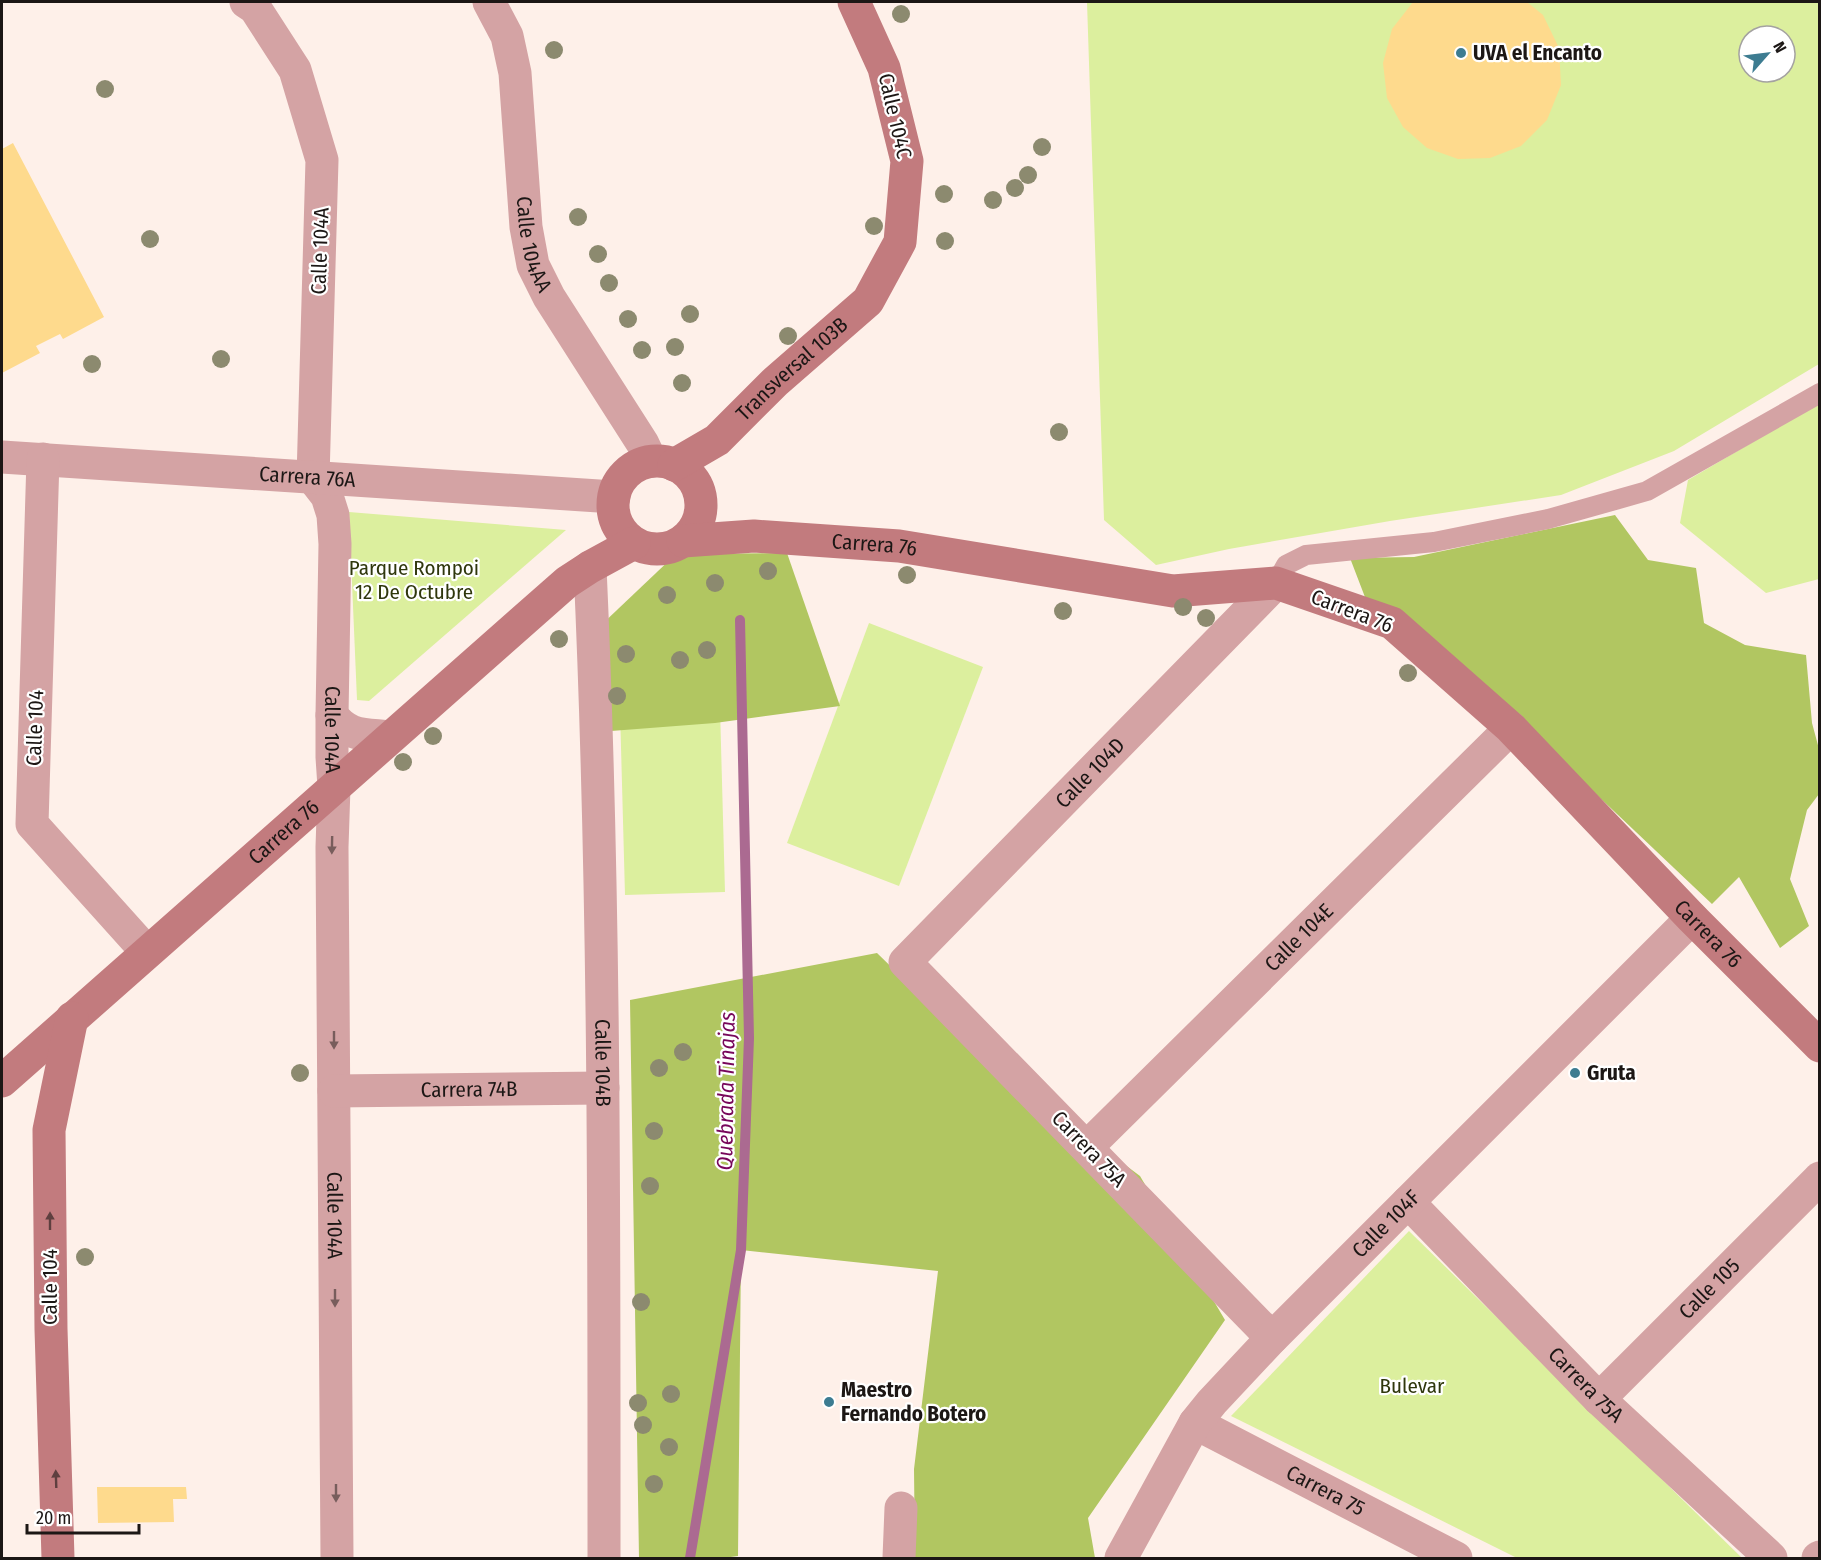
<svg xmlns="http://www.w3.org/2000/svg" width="1821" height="1560" viewBox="0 0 1821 1560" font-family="'Fira Sans Condensed',sans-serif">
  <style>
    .green { fill: #dcef9e; fill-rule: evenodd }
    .forest { fill: #b1c661 }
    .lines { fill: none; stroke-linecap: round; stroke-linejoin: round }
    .stream { stroke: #ab6a91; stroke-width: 10 }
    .building { fill: #feda8d }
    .lane { stroke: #d4a3a4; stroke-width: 20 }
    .street { stroke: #d4a3a4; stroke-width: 33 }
    .secondary { stroke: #c27b7e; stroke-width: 33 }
    .tree { fill: #8c8a6f }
    .oneway { fill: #785d5c }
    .oneway2 { fill: #5e3f3f }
    .poi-dot { fill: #3d7c91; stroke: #fff; stroke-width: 2 }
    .labels { text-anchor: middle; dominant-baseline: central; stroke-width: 4.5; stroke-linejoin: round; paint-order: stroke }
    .poi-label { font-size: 21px; font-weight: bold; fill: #1c1715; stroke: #fff; text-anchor: start }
    .street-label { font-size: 21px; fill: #1c1715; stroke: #fff }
    .park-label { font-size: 21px; fill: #2f370c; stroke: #fff }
    .water-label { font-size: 22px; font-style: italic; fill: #77075a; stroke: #fff }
  </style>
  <rect width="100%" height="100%" fill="#fef0e9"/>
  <!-- green -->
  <g class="green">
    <path d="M 1087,2 L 1819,2 L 1819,364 L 1674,451 L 1561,495 L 1390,521 L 1229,549 L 1156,565 L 1104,520 ZM 1749,36 L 1785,36 L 1785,72 L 1749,72 Z"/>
    <polygon points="1819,403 1819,579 1766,593 1680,523 1688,480"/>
    <polygon points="349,512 566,530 369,701 357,700"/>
    <polygon points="869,623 983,667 899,886 787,843"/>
    <polygon points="720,708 725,892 625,895 620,710"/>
    <polygon points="1409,1231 1742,1558 1517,1558 1231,1416"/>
  </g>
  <!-- forest -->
  <g class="forest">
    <polygon points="1615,515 1648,560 1696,568 1704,623 1745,645 1806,655 1812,723 1819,749 1819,794 1807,810 1790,879 1809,926 1780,948 1739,877 1712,904 1408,616 1368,605 1350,558 1414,557"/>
    <polygon points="787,553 840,706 715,723 611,731 598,628 676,554"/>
    <polygon points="877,953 992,1065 1140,1176 1225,1320 1088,1518 1095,1558 915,1558 914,1469 938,1271 741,1250 738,1556 723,1558 639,1558 630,1000"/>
  </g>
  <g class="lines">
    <!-- stream -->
    <polyline class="stream" points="690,1558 741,1250 749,1038 740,620"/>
  </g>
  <!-- building -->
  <g class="building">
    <polygon points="1413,2 1527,2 1543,15 1559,48 1561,85 1547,120 1521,146 1490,158 1458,159 1427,148 1403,127 1387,98 1383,63 1392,29"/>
    <polygon points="13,143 104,317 63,339 60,334 36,346 40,353 2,373 2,149"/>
    <polygon points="97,1487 186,1487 187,1499 173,1499 174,1522 98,1523"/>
  </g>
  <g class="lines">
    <!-- lane -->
    <polyline class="lane" points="1276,583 1286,565 1306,555 1434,542 1548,519 1647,491 1820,393"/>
    <!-- street -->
    <g class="street">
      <path id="s1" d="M 246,2 L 255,8 L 295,70 L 322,160 L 313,478 L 327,496 L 333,515 L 335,544 L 332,715 L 332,757 L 334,787 L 332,847 L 337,1558"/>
      <path id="s2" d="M 489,2 L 507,36 L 515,73 L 526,227 L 533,265 L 549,297 L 643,444 L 651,461"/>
      <path id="s3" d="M 2,457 L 614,497"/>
      <polyline points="43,459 32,824 147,952"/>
      <path id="s4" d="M 590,567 C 605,897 604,1228 604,1558"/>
      <path d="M 332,715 C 348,737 365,734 390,737"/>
      <path id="s5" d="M 334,1091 L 603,1088"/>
      <path id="s6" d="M 1087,1147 L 1511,728"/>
      <path id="s7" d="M 1408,1202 L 1599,1399 L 1771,1558"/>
      <path id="s8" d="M 1272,1338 L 905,962 L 1276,583"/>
      <path id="s9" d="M 1599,1399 L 1820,1178"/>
      <path id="s10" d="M 1195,1423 L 1456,1558"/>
      <polyline points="899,1558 901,1508"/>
      <path id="s11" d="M 1121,1558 L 1195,1423 L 1212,1402 L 1272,1338 L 1692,918"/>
      <polyline points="1818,1558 1820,1557"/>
    </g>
    <!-- secondary -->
    <g class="secondary">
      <circle cx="657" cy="505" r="44"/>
      <path id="s12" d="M 674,465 L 717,440 L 775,382 L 868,301 L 900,242 L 907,161 L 884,68 L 854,2"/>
      <path id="s13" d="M 683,541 L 754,536 L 899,546 L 1173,591 L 1276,583 L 1392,623 L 1511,728 L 1692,918 L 1820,1046"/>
      <path id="s14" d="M 2,1081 L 567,582 L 590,567 L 634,543"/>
      <polyline points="58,1558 51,1329 49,1130 72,1018"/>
    </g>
  </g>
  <!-- trees -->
  <g class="tree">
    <circle cx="901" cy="14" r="9"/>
    <circle cx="554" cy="50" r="9"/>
    <circle cx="105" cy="89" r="9"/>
    <circle cx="1042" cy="147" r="9"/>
    <circle cx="1028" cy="175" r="9"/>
    <circle cx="1015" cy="188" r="9"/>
    <circle cx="944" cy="194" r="9"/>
    <circle cx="993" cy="200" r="9"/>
    <circle cx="578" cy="217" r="9"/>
    <circle cx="874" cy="226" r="9"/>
    <circle cx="150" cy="239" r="9"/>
    <circle cx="945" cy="241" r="9"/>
    <circle cx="598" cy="254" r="9"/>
    <circle cx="609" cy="283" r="9"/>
    <circle cx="690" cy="314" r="9"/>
    <circle cx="628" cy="319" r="9"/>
    <circle cx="788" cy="336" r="9"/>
    <circle cx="675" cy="347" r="9"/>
    <circle cx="642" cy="350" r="9"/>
    <circle cx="221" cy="359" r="9"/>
    <circle cx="92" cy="364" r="9"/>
    <circle cx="682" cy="383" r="9"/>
    <circle cx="1059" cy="432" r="9"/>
    <circle cx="768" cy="571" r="9"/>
    <circle cx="907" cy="575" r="9"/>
    <circle cx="715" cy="583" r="9"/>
    <circle cx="667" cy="595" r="9"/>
    <circle cx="1183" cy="607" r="9"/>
    <circle cx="1063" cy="611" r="9"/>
    <circle cx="1206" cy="618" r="9"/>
    <circle cx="559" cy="639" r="9"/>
    <circle cx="707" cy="650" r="9"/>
    <circle cx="626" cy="654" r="9"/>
    <circle cx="680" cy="660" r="9"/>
    <circle cx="1408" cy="673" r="9"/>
    <circle cx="617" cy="696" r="9"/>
    <circle cx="433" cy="736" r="9"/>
    <circle cx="403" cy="762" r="9"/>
    <circle cx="683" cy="1052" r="9"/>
    <circle cx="659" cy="1068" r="9"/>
    <circle cx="300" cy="1073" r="9"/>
    <circle cx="654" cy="1131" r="9"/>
    <circle cx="650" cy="1186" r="9"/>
    <circle cx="85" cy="1257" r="9"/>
    <circle cx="641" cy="1302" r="9"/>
    <circle cx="671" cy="1394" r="9"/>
    <circle cx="638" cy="1403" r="9"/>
    <circle cx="643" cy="1425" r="9"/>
    <circle cx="669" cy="1447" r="9"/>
    <circle cx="654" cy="1484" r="9"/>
  </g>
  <!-- one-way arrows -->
  <defs><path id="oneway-solid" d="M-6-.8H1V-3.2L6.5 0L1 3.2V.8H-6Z" transform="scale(1.5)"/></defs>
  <g class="oneway">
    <use href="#oneway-solid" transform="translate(332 845) rotate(91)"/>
    <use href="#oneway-solid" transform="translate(334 1040) rotate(90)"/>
    <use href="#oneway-solid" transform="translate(335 1298) rotate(90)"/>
    <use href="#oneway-solid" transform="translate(336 1493) rotate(90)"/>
  </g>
  <g class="oneway2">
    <use href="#oneway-solid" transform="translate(50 1221) rotate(-90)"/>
    <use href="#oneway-solid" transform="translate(56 1479) rotate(-92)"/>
  </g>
  <!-- markers -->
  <g class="poi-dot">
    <circle cx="1461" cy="53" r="6"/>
    <circle cx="1575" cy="1073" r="6"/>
    <circle cx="829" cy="1402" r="6"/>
  </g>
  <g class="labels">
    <!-- poi labels -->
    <g class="poi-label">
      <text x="1473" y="53">UVA el Encanto</text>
      <text x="1587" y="1073">Gruta</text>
      <text x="841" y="1390">Maestro<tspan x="841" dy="24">Fernando Botero</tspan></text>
    </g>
    <!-- street labels -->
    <g class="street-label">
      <text transform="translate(895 116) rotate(77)">Calle 104C</text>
      <text stroke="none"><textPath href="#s2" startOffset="249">Calle 104AA</textPath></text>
      <text transform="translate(320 251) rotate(-88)">Calle 104A</text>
      <text stroke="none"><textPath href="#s12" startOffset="153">Transversal 103B</textPath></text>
      <text stroke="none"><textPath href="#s3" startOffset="306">Carrera 76A</textPath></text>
      <text stroke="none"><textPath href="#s13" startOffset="192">Carrera 76</textPath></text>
      <text transform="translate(1352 611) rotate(21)">Carrera 76</text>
      <text transform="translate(35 728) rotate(-88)">Calle 104</text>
      <text stroke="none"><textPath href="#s1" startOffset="754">Calle 104A</textPath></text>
      <text stroke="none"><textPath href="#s8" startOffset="790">Calle 104D</textPath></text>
      <text stroke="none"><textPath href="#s14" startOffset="376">Carrera 76</textPath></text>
      <text stroke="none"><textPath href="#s13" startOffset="1164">Carrera 76</textPath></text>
      <text stroke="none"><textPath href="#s6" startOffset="298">Calle 104E</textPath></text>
      <text stroke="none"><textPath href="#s4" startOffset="496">Calle 104B</textPath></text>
      <text stroke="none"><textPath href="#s5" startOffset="135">Carrera 74B</textPath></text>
      <text transform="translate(1089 1149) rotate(46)">Carrera 75A</text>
      <text stroke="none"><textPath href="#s1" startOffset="1240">Calle 104A</textPath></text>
      <text stroke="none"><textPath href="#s11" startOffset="430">Calle 104F</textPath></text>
      <text transform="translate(50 1287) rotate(-90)">Calle 104</text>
      <text stroke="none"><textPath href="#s9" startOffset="156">Calle 105</textPath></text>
      <text stroke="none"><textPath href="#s7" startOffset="255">Carrera 75A</textPath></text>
      <text stroke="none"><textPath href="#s10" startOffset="147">Carrera 75</textPath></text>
    </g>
    <!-- park labels -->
    <g class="park-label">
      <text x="414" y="568">Parque Rompoi<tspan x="414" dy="24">12 De Octubre</tspan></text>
      <text x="1412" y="1386">Bulevar</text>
    </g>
    <!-- water labels -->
    <g class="water-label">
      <text transform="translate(726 1091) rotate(-89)">Quebrada Tinajas</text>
    </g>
  </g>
  <!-- border -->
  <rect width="1821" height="1560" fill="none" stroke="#1c1715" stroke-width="6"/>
  <!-- north arrow -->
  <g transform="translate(1767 54) rotate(62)"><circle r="28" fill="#ffffff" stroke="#a4a2a1" stroke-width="1.5"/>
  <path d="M0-4.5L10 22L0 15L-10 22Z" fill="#3d7c91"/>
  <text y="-9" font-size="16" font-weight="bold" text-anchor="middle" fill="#1c1715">N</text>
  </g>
  <!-- scale -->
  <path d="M27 1524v9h112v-9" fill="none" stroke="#1c1715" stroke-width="3"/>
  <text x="36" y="1524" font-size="18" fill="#1c1715" stroke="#ffffff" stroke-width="4.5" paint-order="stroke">20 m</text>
</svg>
